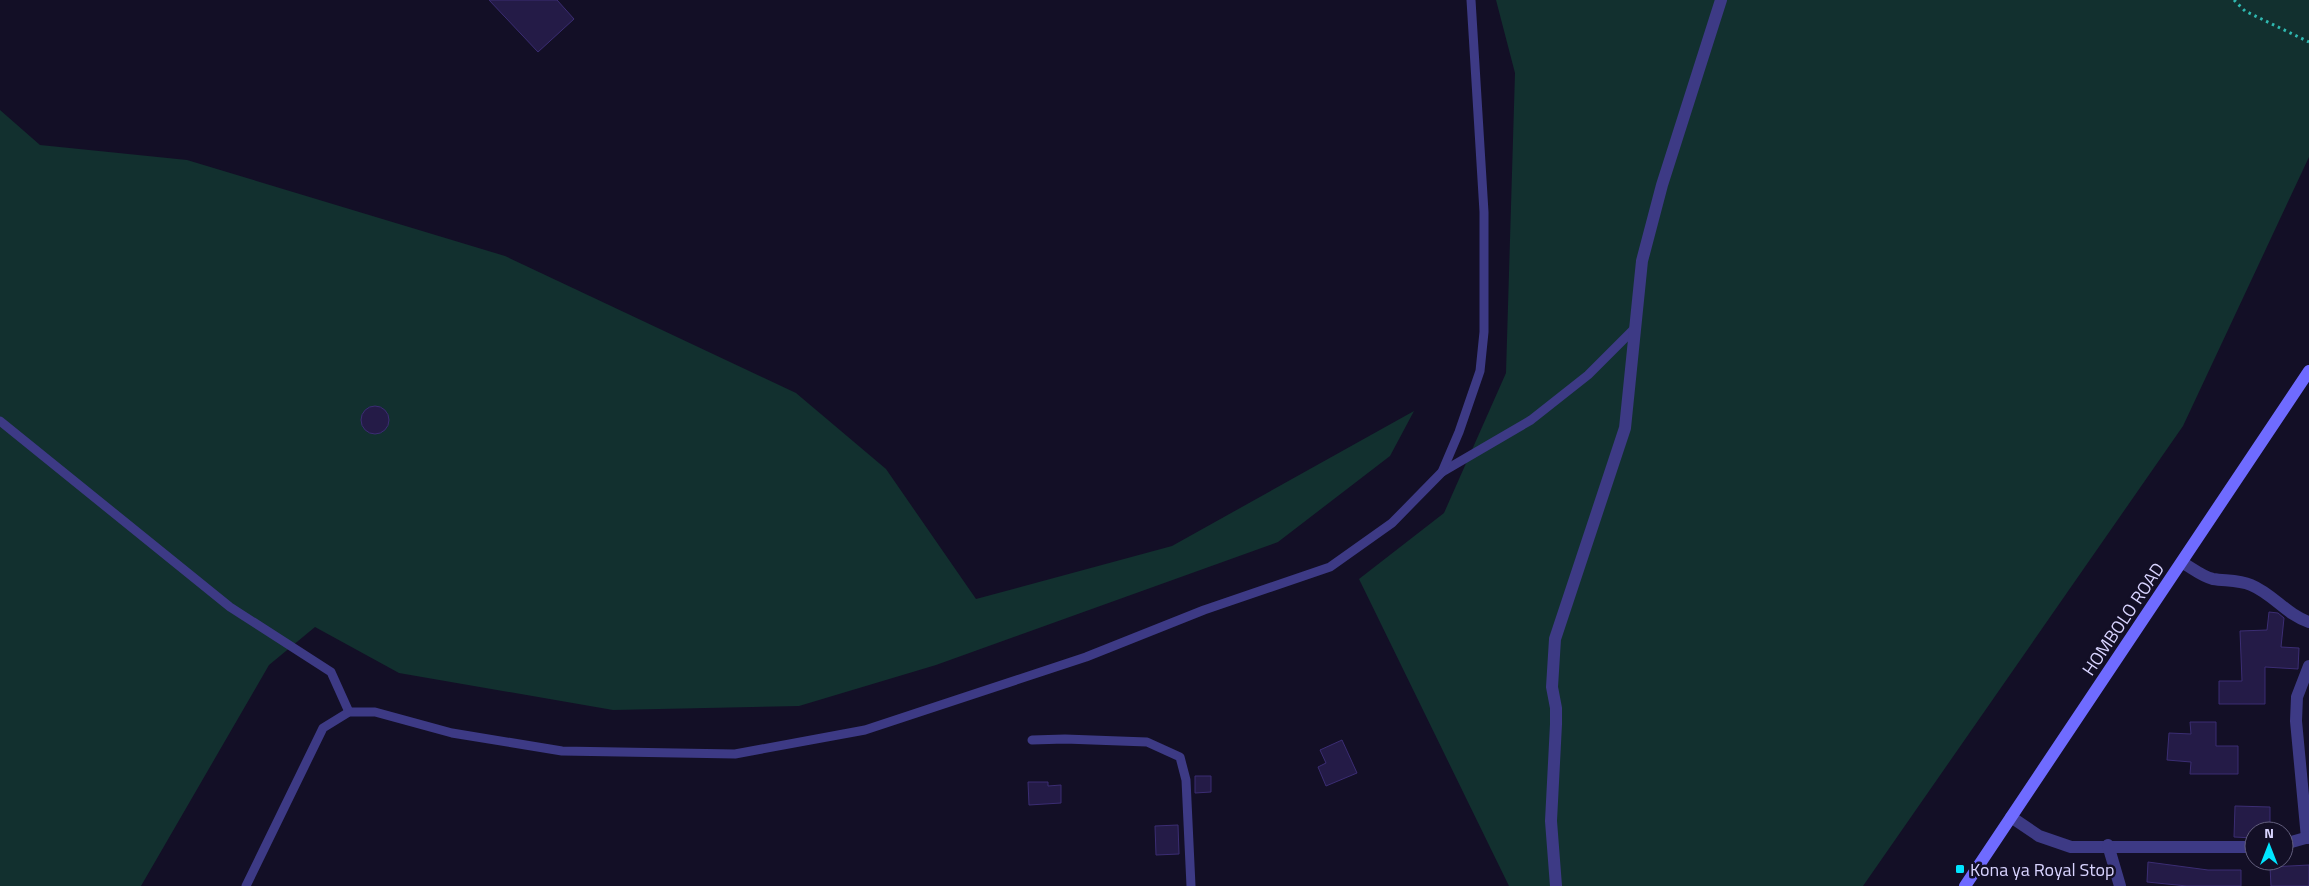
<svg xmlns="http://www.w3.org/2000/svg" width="2309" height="886" viewBox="0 0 2309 886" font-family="'Titillium Web',sans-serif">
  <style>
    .green { fill: #12302f }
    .building { fill: #241b47; stroke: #3b2d73 }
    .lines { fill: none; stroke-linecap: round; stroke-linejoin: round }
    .path { stroke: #2fb8b0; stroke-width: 3; stroke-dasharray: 2.5 4; stroke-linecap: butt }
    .lane { stroke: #3d3a85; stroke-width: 9 }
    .street { stroke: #3d3a85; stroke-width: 12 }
    .secondary { stroke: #6f6bff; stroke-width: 12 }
    .poi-dot { fill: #00e5ff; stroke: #130f26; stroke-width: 2 }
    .labels { text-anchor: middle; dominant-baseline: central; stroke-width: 5; stroke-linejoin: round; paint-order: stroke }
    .street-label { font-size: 18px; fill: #d9d4ff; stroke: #130f26 }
    .poi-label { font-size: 18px; fill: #d9d4ff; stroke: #130f26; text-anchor: start }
  </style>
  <rect width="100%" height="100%" fill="#130f26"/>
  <!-- green -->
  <g class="green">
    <polygon points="1496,0 2309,0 2309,157 2183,426 1863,886 1509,886 1359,579 1444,513 1506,373 1515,73"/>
    <polygon points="0,110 40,145 187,160 505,256 796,393 886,469 976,599 1172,546 1414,411 1390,456 1278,542 936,665 799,706 613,710 399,673 315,627 269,665 141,886 0,886"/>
  </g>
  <!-- building -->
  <g class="building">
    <polygon points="489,0 557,0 574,19 538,52"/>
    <circle cx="375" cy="420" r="14"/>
    <polygon points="2269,612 2278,613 2284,618 2281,647 2299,648 2298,669 2265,667 2265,704 2219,704 2219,681 2242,681 2240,631 2267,630"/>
    <polygon points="2190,722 2216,722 2216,746 2238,746 2238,774 2190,774 2191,762 2167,760 2169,733 2191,734"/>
    <polygon points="1342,740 1357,773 1326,786 1318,767 1326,763 1320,750"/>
    <polygon points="1195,776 1211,776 1211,792 1195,793"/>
    <polygon points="1028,782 1048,782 1048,786 1061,785 1061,803 1029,805"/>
    <polygon points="2235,806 2270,807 2270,831 2254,831 2254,838 2234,837"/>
    <polygon points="1178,825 1179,854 1156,855 1155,826"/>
    <polygon points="2148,862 2208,870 2241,870 2241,886 2187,886 2147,882"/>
    <polygon points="2309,865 2309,886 2271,886 2270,867"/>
  </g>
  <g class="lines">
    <!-- path -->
    <polyline class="path" points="2234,0 2245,11 2309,42"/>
    <!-- lane -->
    <g class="lane">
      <polyline points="0,421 230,607 331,672 349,712"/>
      <polyline points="1442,472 1531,420 1588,375 1634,329"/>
      <polyline points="1032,740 1065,739 1147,742 1180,757 1186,780 1191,886"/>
      <polyline points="246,886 323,728 349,712 375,712 452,733 562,751 735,754 865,730 1086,657 1204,610 1330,567 1392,523 1442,472 1459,432 1480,371 1484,332 1484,212 1471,0"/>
    </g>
    <!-- street -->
    <g class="street">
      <path d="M 2183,563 C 2192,568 2203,577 2213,579 C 2226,581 2239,580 2251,585 C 2273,594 2287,615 2309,622"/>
      <polyline points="2011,817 2039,836 2071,847 2254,847"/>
      <polyline points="2307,838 2296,721 2297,697 2309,666"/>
      <polyline points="2284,844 2309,837"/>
      <polyline points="2108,845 2120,886"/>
      <polyline points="1556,886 1551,821 1556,724 1556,708 1552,687 1555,639 1625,428 1642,261 1662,185 1721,0"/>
    </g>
    <!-- secondary -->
    <polyline class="secondary" points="1965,886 2309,371"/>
  </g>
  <!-- markers -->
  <rect class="poi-dot" x="1955" y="864" width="10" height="10" rx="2.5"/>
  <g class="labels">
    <!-- street labels -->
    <g class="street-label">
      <text transform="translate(2123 619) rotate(-56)">HOMBOLO ROAD</text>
    </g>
    <!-- poi labels -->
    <g class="poi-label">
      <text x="1970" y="869">Kona ya Royal Stop</text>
    </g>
  </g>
  <!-- north arrow -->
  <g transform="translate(2269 846)"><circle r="24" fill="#130f26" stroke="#625e7d"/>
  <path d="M0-4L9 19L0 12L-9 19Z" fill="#00e5ff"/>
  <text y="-8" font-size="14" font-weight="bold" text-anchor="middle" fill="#d9d4ff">N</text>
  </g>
</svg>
